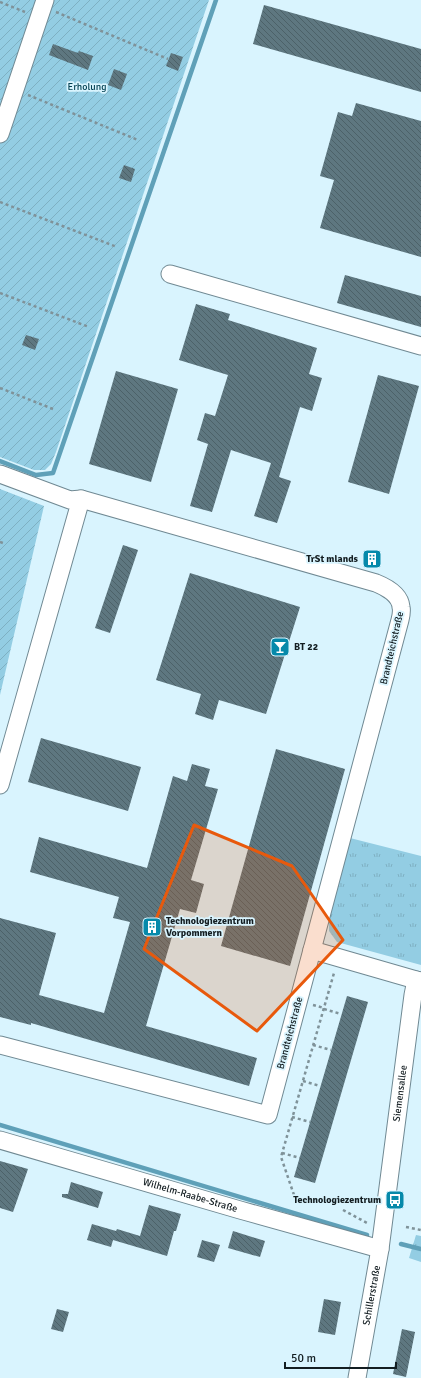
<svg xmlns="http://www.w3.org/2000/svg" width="421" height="1378" viewBox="0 0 421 1378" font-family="Signika,sans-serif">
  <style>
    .grass { fill: url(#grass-tufts) }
    .garden { fill: url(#garden-furrows) }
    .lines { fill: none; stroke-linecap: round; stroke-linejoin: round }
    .stream { stroke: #5fa0b8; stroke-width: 4.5 }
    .building { fill: url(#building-back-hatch) }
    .minor-casing { stroke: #708993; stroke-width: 19 }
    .path { stroke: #7f9299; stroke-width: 2.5; stroke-dasharray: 3 3; stroke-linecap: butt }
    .minor { stroke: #fff; stroke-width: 17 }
    .marked { fill: #e8590c; fill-opacity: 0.2; stroke: #e8590c; stroke-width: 3; stroke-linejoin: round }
    .labels { text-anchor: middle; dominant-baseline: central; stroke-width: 3.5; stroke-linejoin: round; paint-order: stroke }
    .park-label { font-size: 10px; fill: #034152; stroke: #d9f4fe }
    .poi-label { font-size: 10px; font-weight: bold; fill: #131d21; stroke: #d9f4fe; text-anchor: end }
    .street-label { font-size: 10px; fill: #131d21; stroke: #d9f4fe }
  </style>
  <defs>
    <pattern id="grass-tufts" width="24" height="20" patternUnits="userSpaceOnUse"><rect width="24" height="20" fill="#93cde3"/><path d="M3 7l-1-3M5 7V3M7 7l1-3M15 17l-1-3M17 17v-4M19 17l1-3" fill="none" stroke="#7eb0c2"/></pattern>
    <pattern id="garden-furrows" width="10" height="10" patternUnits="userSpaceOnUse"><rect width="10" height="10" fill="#93cde3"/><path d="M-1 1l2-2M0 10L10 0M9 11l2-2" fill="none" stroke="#7eb0c2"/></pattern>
    <pattern id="building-back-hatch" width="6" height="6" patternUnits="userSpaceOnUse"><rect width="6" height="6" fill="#5e7780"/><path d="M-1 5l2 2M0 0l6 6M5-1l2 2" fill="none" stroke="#4c6168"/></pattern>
  </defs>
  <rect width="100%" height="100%" fill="#d9f4fe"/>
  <!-- grass -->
  <g class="grass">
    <polygon points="350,838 421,856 421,965 337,942 329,931 329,915"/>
    <polygon points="416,1235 421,1236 421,1262 409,1258"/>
  </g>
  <!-- garden -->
  <g class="garden">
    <polygon points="0,0 209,0 56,452 51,464 45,470 34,470 0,457"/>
    <polygon points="0,489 44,506 0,695"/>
  </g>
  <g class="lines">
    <!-- stream -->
    <g class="stream">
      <polyline points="0,461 36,475 53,473 216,0"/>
      <polyline points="0,1125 367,1235"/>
      <polyline points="401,1244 421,1249"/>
    </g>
  </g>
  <!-- building -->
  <g class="building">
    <polygon points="264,5 421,49 421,92 253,44"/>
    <polygon points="53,44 78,53 79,51 93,56 88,70 49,55"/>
    <polygon points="171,53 183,57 178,71 166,66"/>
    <polygon points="114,69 127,74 121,90 108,85"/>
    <polygon points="356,103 421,121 421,257 320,228 334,180 320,176 338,112 352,116"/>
    <polygon points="124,165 135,169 131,182 119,178"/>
    <polygon points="345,275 421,296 421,327 337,303"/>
    <polygon points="196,304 230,314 228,320 317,348 309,374 322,378 312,411 300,407 279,477 291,481 277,523 254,516 271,463 231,450 212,512 190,506 208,444 197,440 205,413 215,416 228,375 179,360"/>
    <polygon points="26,335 39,339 35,350 22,345"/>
    <polygon points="116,371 178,389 151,482 89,464"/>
    <polygon points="378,375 419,386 389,494 348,482"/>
    <polygon points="123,545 138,550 110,633 95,628"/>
    <polygon points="190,573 300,607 266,714 219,700 213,720 195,714 201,694 156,680"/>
    <polygon points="41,738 141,767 128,811 28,782"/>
    <polygon points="276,749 345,769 290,966 221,946"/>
    <polygon points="192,764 210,769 205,786 218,789 191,880 204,884 196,913 180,909 146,1026 257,1058 249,1086 31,1023 31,1025 0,1017 0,918 56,933 39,995 104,1013 130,922 113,918 119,897 30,872 39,837 147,868 173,776 187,781"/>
    <polygon points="347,996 368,1002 315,1183 294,1177"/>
    <polygon points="0,1161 28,1169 13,1212 0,1208"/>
    <polygon points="71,1182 103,1192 98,1208 62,1197 62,1194 68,1194"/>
    <polygon points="149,1205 181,1214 176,1231 174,1231 167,1256 113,1240 111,1247 87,1240 92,1224 116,1231 117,1229 140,1236"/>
    <polygon points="233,1231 265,1241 260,1257 228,1248"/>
    <polygon points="202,1240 220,1245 214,1262 197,1257"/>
    <polygon points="324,1299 341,1302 335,1335 318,1332"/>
    <polygon points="57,1309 69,1312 63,1332 51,1329"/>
    <polygon points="402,1329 415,1332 406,1377 393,1374"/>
  </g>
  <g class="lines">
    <defs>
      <g id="minor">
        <polyline points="0,134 45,0"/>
        <polyline points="170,274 421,346"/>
        <path d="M 0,474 L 70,500 L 81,499 L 376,583 C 386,587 400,595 401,607 C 402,611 401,616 400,620 L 268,1115 L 0,1045"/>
        <polyline points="0,785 81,499"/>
        <polyline points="312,950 416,980"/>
        <path id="s1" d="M 0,1140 L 240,1210 L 380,1249"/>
        <path id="s2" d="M 357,1378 L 380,1249 L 413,995 L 416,980 L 421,981"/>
      </g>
    </defs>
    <!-- minor casing -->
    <use href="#minor" class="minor-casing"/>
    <!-- path -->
    <g class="path">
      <polyline points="0,2 25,12"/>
      <polyline points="56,12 168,59"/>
      <polyline points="28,95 138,140"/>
      <polyline points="0,202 117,247"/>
      <polyline points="0,293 89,327"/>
      <polyline points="0,388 53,409"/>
      <polyline points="0,542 3,543"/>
      <polyline points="313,1005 324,1008"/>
      <polyline points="324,1009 341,1014"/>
      <polyline points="313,1045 331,1050"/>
      <polyline points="303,1081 320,1086"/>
      <polyline points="292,1117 310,1122"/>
      <polyline points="282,1153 300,1158"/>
      <polyline points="294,1195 281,1157 334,973"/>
      <polyline points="343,1210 369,1224"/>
      <polyline points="406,1227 421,1230"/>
    </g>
    <!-- minor -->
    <use href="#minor" class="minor"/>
  </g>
  <!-- marked area -->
  <path class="marked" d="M 194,825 L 292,866 L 343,940 L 257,1031 L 144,949 Z"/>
  <!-- icons -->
  <defs>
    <symbol id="building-square" viewBox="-11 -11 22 22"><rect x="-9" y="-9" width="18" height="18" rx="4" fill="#0689aa" stroke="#d9f4fe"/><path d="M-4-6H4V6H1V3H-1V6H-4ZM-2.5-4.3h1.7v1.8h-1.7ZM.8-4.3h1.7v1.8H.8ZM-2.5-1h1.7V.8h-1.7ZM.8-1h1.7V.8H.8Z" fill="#fff"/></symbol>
    <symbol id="bar-square" viewBox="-11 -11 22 22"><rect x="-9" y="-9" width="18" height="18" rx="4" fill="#0689aa" stroke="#d9f4fe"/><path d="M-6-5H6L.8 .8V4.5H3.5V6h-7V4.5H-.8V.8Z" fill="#fff"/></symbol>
    <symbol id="bus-square" viewBox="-11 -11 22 22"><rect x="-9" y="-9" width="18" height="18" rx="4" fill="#0689aa" stroke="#d9f4fe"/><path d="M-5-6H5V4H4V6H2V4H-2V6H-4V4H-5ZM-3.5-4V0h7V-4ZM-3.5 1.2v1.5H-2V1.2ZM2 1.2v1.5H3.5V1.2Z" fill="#fff"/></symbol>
  </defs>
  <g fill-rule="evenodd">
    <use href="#building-square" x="361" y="548" width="22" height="22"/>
    <use href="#bar-square" x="269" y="636" width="22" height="22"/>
    <use href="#building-square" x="141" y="916" width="22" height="22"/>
    <use href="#bus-square" x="384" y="1189" width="22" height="22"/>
  </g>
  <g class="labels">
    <!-- park labels -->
    <g class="park-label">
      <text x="87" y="87">Erholung</text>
    </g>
    <!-- poi labels -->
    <g class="poi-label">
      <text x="358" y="559">TrSt mlands</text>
      <text x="294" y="647" text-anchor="start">BT 22</text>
      <text x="166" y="921" text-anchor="start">Technologiezentrum<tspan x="166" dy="12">Vorpommern</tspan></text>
      <text x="381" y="1200">Technologiezentrum</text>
    </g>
    <!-- street labels -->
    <g class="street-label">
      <text transform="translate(392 648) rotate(-77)">Brandteichstraße</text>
      <text transform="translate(290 1033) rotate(-75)">Brandteichstraße</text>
      <text stroke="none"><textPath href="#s2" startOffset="288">Siemensallee</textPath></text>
      <text stroke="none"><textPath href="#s1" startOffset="198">Wilhelm-Raabe-Straße</textPath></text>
      <text stroke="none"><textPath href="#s2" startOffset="84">Schillerstraße</textPath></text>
    </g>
  </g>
  <!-- scale -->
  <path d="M285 1362v6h111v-6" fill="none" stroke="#131d21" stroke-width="2"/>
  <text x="291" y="1362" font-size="12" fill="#131d21" stroke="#d9f4fe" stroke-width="3" paint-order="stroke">50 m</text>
</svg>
